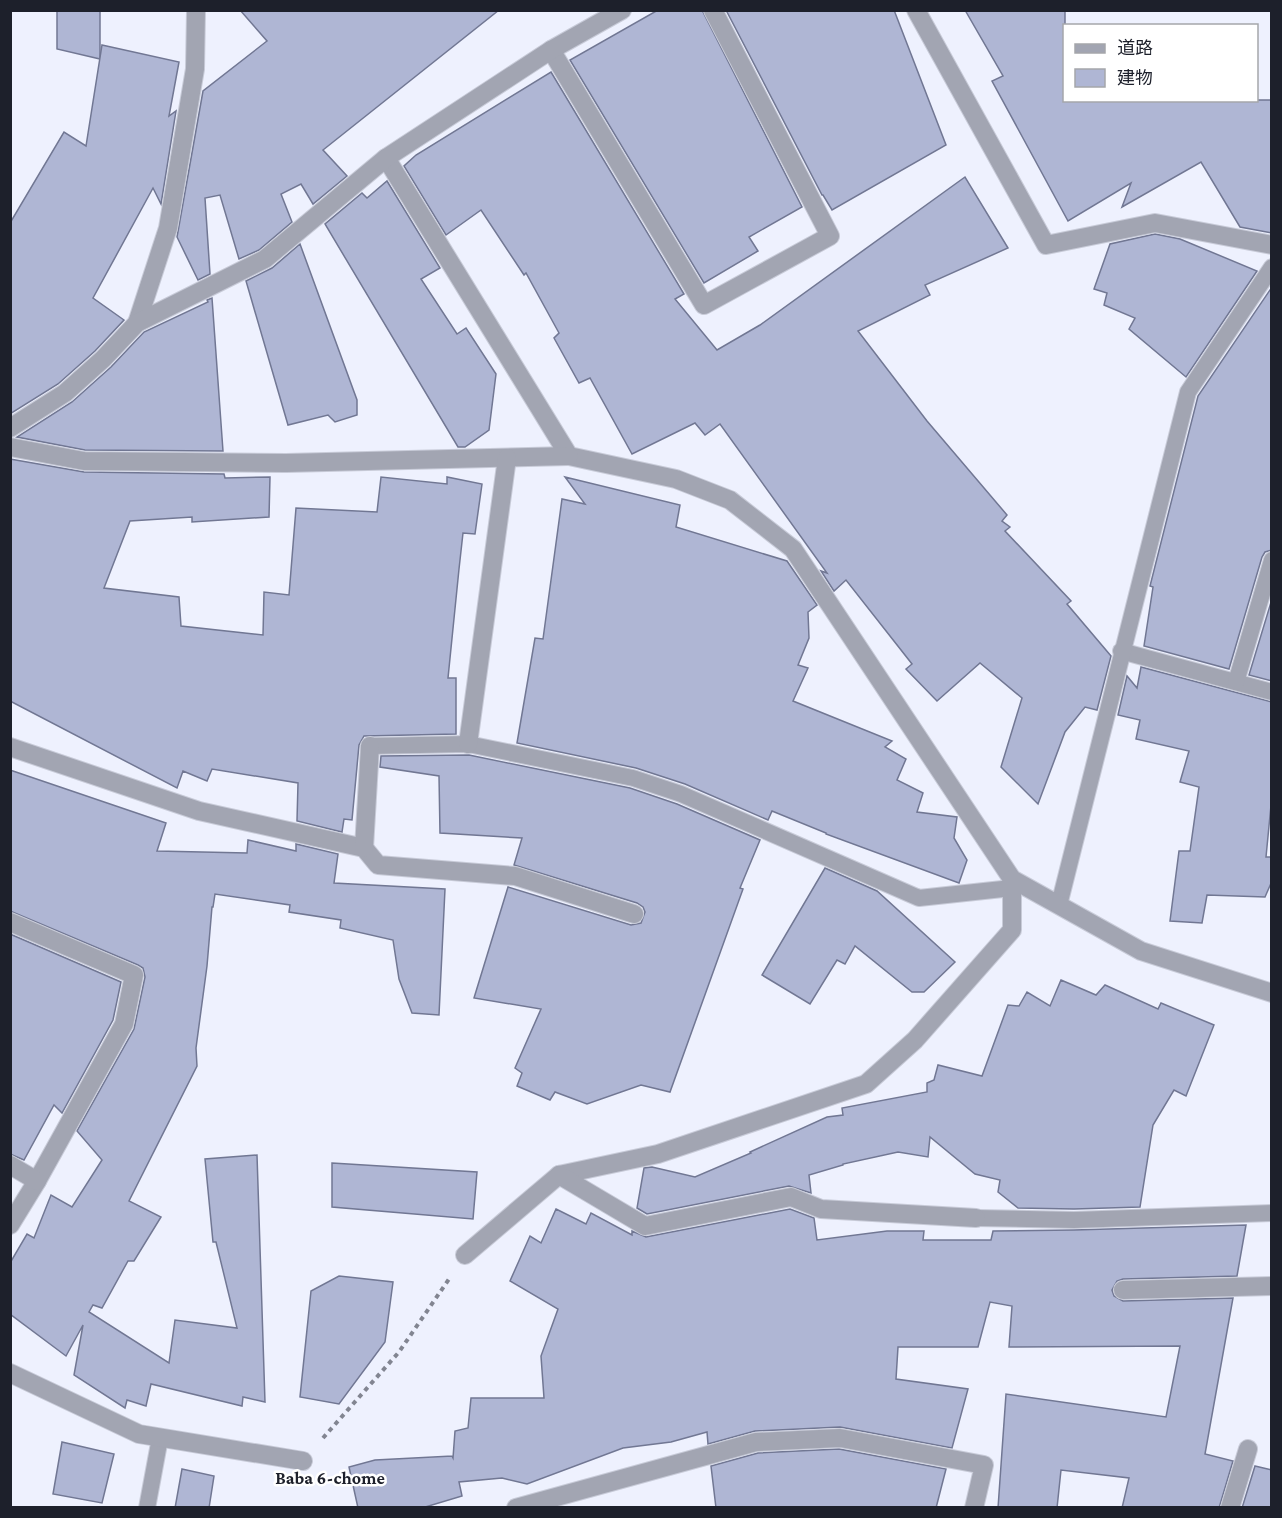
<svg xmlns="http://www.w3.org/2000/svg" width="1282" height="1518" viewBox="0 0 1282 1518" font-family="'Crimson Pro','Noto Sans JP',serif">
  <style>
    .building { fill: #afb6d4; stroke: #717793; stroke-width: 1.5 }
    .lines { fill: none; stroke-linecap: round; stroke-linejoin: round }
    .lane-casing { stroke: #c8cbd8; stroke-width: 18 }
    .street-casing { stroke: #c8cbd8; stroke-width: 20 }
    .path { stroke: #828591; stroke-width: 4; stroke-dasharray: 4.5 4.5; stroke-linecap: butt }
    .lane { stroke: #a2a5b2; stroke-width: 16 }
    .street { stroke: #a2a5b2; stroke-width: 18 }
    .labels { text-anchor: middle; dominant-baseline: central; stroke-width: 5; stroke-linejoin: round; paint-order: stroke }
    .neighbourhood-label { font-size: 18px; font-weight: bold; fill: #1d202b; stroke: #fff }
  </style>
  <rect width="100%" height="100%" fill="#eef1fe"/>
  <!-- building -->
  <g class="building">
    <polygon points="57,10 100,10 100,59 57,49"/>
    <polygon points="240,10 499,10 323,150 347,176 313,204 301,184 281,194 292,222 259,250 239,259 220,195 205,198 210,274 198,280 177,237 203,91 267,41"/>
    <polygon points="658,10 702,10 802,207 749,237 758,251 704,283 570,60"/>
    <polygon points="726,10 894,10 946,145 832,210 823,195 822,195"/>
    <polygon points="965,10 1065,10 1065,100 1272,100 1272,233 1240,227 1201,162 1122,207 1131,183 1068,221 992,81 1003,76"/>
    <polygon points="102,45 179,62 169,116 176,111 161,204 153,188 93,298 124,320 95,351 58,384 10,414 10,223 64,132 86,146"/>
    <polygon points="551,72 684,294 675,299 717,350 760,325 965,177 1008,248 925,285 930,295 858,331 927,421 1007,515 1002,521 1010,527 1005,531 1071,601 1067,604 1111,656 1097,710 1085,707 1065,732 1038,804 1001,767 1022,698 980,663 937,701 906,669 912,664 846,580 834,591 821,571 827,573 720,424 705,435 695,423 632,454 590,378 579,383 554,338 559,333 526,273 524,275 481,210 446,235 404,166 416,155"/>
    <polygon points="387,181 440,268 421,279 457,334 466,328 496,374 489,430 465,447 458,447 325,224 362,193 367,198"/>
    <polygon points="1155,234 1180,239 1257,271 1186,377 1129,329 1135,318 1104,305 1107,293 1094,289 1110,244"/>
    <polygon points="300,244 357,400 357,415 335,422 328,415 288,425 246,281 272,268"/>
    <polygon points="1272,287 1272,550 1265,552 1262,557 1229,669 1144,646 1153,587 1150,586 1198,396"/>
    <polygon points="212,298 223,451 85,450 17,437 72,402 111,367 144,332 208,302 207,300"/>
    <polygon points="10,459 84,472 224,474 225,478 270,477 269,517 192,522 192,517 130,521 104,588 179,597 181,626 263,635 264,592 289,595 296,508 377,512 381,477 447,484 447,477 482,484 475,534 463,533 459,569 448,678 456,678 456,734 364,736 359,745 352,820 344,819 342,832 297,821 298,783 212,769 207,781 183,771 177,788 10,701"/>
    <polygon points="565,477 680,505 676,527 787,561 817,605 808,612 809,638 798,665 808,668 793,701 892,741 885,747 906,759 897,780 923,793 917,812 957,817 954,838 967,860 959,883 826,834 826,833 772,811 768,820 685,784 636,768 517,743 535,638 543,639 562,499 585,504"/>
    <polygon points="1272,599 1272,681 1249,675"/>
    <polygon points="1141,667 1272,702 1272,795 1266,857 1272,857 1272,881 1265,897 1207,895 1202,923 1170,921 1179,851 1190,851 1199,787 1180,782 1189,751 1136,739 1140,720 1118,715 1127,676 1137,688"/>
    <polygon points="469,755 630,788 677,804 760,840 740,888 743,889 670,1092 641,1085 587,1104 555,1092 550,1100 517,1086 522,1073 515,1068 541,1009 474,998 508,887 631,925 641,923 645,912 643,907 637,903 514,865 522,838 440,833 439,776 380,767 381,756"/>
    <polygon points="10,770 166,823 157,851 247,853 248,840 296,851 296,844 338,854 334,883 445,889 439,1015 412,1013 399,979 393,940 340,928 341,920 289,912 290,905 215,894 213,907 212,907 207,966 196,1048 197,1066 129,1201 161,1217 134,1261 128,1261 102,1308 93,1305 89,1312 169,1363 175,1320 237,1328 216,1242 213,1242 205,1159 257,1155 265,1402 243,1397 242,1406 151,1384 146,1406 127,1400 125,1408 74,1375 83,1325 66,1356 10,1314 10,1263 27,1234 34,1238 51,1195 72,1207 102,1160 77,1131 134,1029 145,977 143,968 138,965 10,911"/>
    <polygon points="825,868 877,891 955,962 924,992 912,992 855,946 845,964 837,960 810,1004 762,975"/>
    <polygon points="10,934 121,982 113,1020 62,1113 54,1105 24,1160 10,1154"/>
    <polygon points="1061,980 1096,995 1105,985 1158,1009 1161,1003 1214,1025 1186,1096 1174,1090 1153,1125 1140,1207 1074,1209 1018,1208 998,1192 1000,1180 975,1174 930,1137 928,1157 898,1152 843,1164 843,1165 809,1175 811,1193 789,1186 647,1214 637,1208 644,1168 652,1167 695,1177 751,1153 750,1152 827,1117 843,1115 842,1108 927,1092 927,1083 934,1080 938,1065 982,1076 1008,1005 1019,1006 1027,992 1050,1006"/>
    <polygon points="332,1163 477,1172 473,1219 332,1207"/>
    <polygon points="556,1209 586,1224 591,1213 632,1235 632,1231 646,1237 790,1209 814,1218 817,1240 887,1231 924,1231 923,1240 991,1240 993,1231 1074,1230 1246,1225 1237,1276 1123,1279 1117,1281 1112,1290 1114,1296 1123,1301 1233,1298 1205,1454 1233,1461 1219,1508 1122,1508 1129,1478 1061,1470 1057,1508 998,1508 1006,1394 1166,1417 1180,1346 1009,1347 1012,1306 990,1302 978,1347 898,1347 896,1379 968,1389 952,1448 840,1427 755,1431 708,1444 707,1432 671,1442 623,1448 527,1484 502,1478 459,1482 462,1496 422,1508 358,1508 349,1467 375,1460 452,1456 453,1458 455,1431 468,1428 471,1398 544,1398 541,1356 558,1309 510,1281 530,1236 541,1243"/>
    <polygon points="339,1276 393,1282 385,1342 339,1404 300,1397 311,1291"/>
    <polygon points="62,1442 114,1454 102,1503 53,1494"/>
    <polygon points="839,1449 946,1469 936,1508 716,1508 711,1466 758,1453"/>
    <polygon points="1255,1466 1272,1470 1272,1508 1242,1508"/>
    <polygon points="182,1469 214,1476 209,1508 175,1508"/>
  </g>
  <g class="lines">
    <defs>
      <g id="lane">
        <polyline points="1121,651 1272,692"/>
        <polyline points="1236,682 1272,560"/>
        <polyline points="370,746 468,744 633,778 681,794 919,898 1012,888"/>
        <polyline points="1059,905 1188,392 1272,267"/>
        <polyline points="976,1218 1074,1220 1272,1213"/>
        <polyline points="147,1508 160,1438"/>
      </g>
      <g id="street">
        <polyline points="916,10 1046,245 1155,223 1272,245"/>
        <polyline points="551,50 704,305 830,236 713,10"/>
        <polyline points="386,158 569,456 676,479 730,500 793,549 1012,879 1141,951 1272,993"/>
        <polyline points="137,323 168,228 195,69 196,10"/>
        <polyline points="10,428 65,393 103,359 137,323 265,259 386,158 551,50 622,10"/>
        <polyline points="10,447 84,461 286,463 569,456"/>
        <polyline points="468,744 507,458"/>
        <polyline points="10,747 199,811 364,848 378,865 515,876 634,914"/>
        <polyline points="364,848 370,746"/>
        <polyline points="10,922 134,975 124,1024 37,1181 10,1225"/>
        <polyline points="10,1165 37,1181"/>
        <polyline points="559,1175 658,1154 866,1084 915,1040 1012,930 1012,879"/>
        <polyline points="465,1255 559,1175 645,1226 791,1197 821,1209 976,1218"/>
        <polyline points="1123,1290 1272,1286"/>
        <polyline points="10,1373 139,1434 303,1461"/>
        <polyline points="516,1508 756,1442 840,1438 984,1465 974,1508"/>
        <polyline points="1230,1508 1248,1449"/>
      </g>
    </defs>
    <!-- lane casing -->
    <use href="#lane" class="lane-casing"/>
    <!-- street casing -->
    <use href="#street" class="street-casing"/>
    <!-- path -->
    <polyline class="path" points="323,1438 399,1352 449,1279"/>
    <!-- lane -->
    <use href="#lane" class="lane"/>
    <!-- street -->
    <use href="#street" class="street"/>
  </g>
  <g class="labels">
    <!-- neighbourhood labels -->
    <g class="neighbourhood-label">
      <text x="330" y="1478">Baba 6-chome</text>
    </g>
  </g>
  <!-- border -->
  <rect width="1282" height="1518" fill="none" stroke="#1d202b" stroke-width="24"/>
  <!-- legend -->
  <rect x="1063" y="24" width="195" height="78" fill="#ffffff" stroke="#a5a6aa" stroke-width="1.5"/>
  <rect x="1075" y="44" width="30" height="9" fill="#a2a5b2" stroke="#a5a6aa" stroke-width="1.5"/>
  <text x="1117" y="54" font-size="18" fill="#1d202b">道路</text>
  <rect x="1075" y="69" width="30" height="18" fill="#afb6d4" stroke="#a5a6aa" stroke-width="1.5"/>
  <text x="1117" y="84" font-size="18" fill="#1d202b">建物</text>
</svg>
